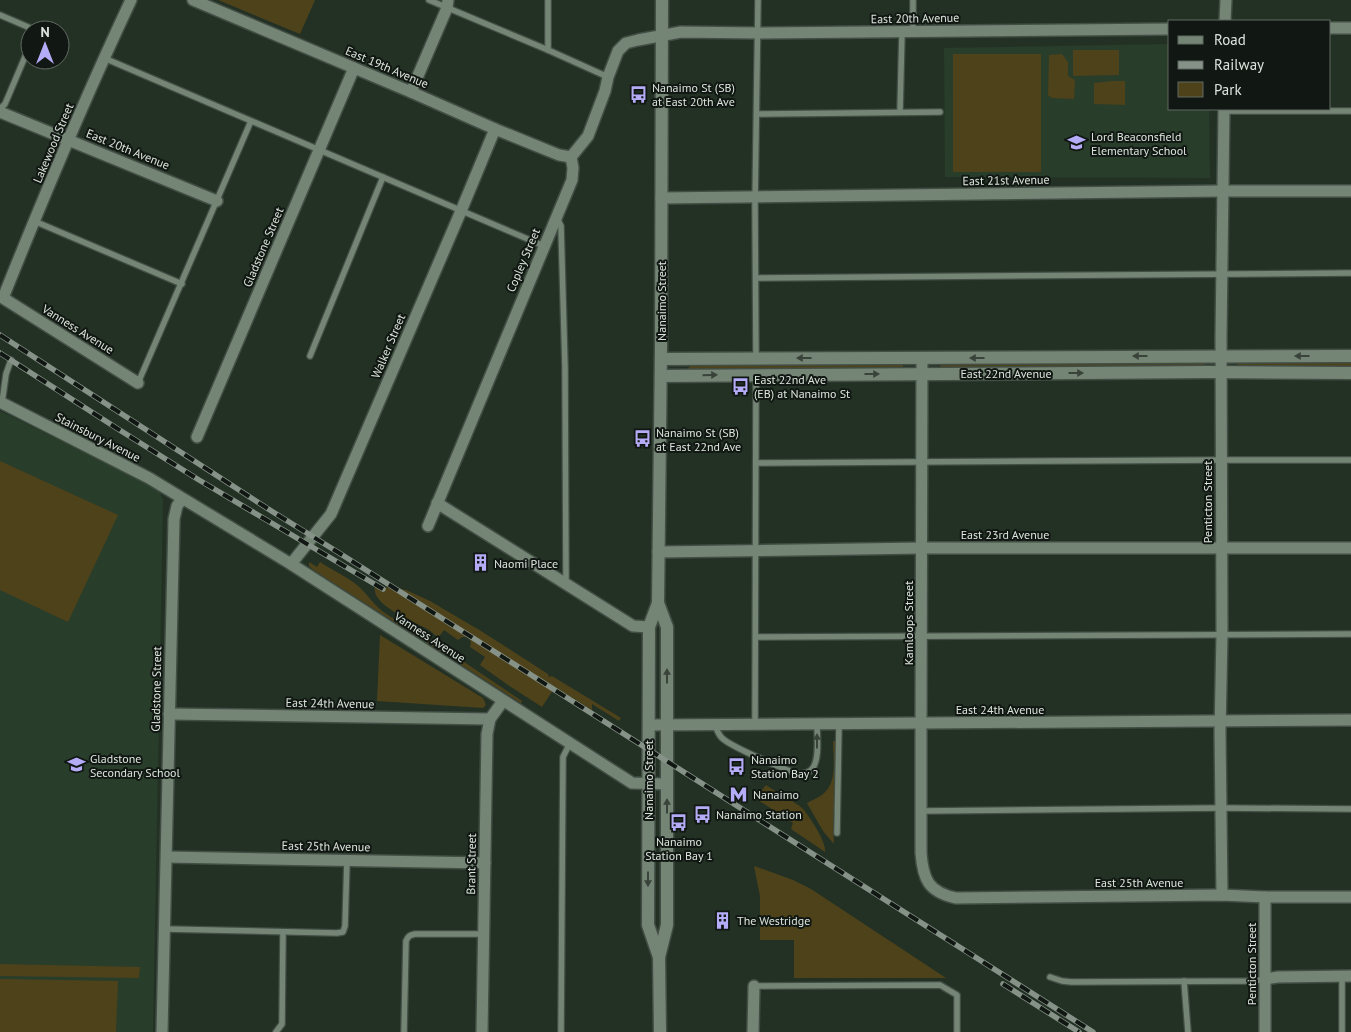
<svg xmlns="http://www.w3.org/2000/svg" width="1351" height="1032" viewBox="0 0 1351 1032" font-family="'PT Sans',sans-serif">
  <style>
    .built { fill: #293d2b }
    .green { fill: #4e421a }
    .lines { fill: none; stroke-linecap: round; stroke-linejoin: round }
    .lane-casing { stroke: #424e44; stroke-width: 8 }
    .street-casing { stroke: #424e44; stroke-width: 14 }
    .secondary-casing { stroke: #424e44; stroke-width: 15 }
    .lane { stroke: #748475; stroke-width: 5.5 }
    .street { stroke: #748475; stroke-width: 11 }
    .secondary { stroke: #748475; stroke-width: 12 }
    .rail-casing { stroke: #869288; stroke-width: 5.5 }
    .rail { stroke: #111712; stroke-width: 4; stroke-dasharray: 11; stroke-linecap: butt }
    .oneway { fill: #39433a }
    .labels { text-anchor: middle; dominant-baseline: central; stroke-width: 4; stroke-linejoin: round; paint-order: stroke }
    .street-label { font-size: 12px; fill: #dce5dd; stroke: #111712 }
    .poi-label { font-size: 12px; fill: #dce5dd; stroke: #111712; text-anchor: start }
  </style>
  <rect width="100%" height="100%" fill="#233125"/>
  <!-- built -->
  <g class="built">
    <polygon points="1170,44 1170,109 1209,109 1210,178 945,177 944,48"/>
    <polygon points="0,411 144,482 159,492 163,499 153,1032 0,1032"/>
  </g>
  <!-- green -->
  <g class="green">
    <polygon points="218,0 315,0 300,34"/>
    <polygon points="1073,50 1119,50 1119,75 1073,76"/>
    <rect x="953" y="54" width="88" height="118"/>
    <polygon points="1062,54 1068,62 1068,76 1075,80 1074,99 1052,98 1048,95 1049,55"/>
    <polygon points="1112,81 1125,81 1125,105 1094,104 1094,83"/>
    <polygon points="1351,360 1351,367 1240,367 1237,363 1238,362"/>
    <polygon points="1205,361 1205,367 941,368 940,367 942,363"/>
    <polygon points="900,363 903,364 903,368 688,370 688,368 692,365"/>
    <polygon points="0,461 118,515 68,622 0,590"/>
    <path d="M 309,562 L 317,567 L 320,562 C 332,570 346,576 357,585 C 366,592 372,603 382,611 C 399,624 420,631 439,645 L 522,701 L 521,703 L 315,571 L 309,566 Z"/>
    <path d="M 375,586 L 406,590 L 430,601 L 481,631 L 548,674 L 549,677 L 552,676 L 621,718 L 619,721 L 592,704 L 592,710 L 555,687 L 542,707 L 508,685 L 480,665 L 485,657 L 470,647 L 471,642 L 468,637 L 462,637 L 458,640 L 444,630 L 438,638 C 435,635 432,632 429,630 C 416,622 370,606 375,586 Z"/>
    <polygon points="380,635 483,698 486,705 483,708 377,701"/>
    <path d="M 833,741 L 835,741 L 835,787 L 833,827 L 834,844 L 823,831 L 807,803 C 812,800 818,798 822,795 C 838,783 833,759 833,741 Z"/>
    <path d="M 766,785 C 776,792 794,801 802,808 C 809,815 827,843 825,852 L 791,829 L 793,823 L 755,798 Z"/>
    <polygon points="754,866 793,880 811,889 946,978 794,978 794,940 760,940 760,896"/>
    <polygon points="0,964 140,967 139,978 0,976"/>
    <polygon points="0,979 118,981 116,1032 0,1032"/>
  </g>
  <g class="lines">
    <defs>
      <g id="lane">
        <polyline points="429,0 548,50 608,77"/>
        <polyline points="913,0 913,32"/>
        <polyline points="0,15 35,30"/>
        <polyline points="548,50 548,0"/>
        <polyline points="104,58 544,246"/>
        <polyline points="0,109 5,104 30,45"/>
        <polyline points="1224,111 1351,111"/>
        <polyline points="900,112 902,32"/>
        <polyline points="757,114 940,112"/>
        <polyline points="557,218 561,226 565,367 566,578 563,582"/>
        <polyline points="34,221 182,284"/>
        <polyline points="756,278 1351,273"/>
        <polyline points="310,356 383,177"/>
        <polyline points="756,358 755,206 758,0"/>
        <polyline points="138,383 251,121"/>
        <polyline points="2,403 6,374 11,360"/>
        <polyline points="757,463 1221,460 1351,460"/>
        <polyline points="756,637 1351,634"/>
        <polyline points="755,724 756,375"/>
        <path d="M 715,725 C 717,730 718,734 722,738 C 730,746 792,774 802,774 C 806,773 810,772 812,769 C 820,760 817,735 817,724"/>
        <polyline points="921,811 1222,808 1351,809"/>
        <polyline points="837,833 839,724"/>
        <polyline points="165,929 337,933 343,932 345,926 347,860"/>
        <polyline points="1050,977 1062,981 1072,982 1255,981 1265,979"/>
        <polyline points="1184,981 1188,1032"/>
        <polyline points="754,986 940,985 957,995 957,1032"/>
        <polyline points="276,1032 282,1024 283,932"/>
        <path d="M 404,1032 L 406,941 C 408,936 410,935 415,934 L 483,934"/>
        <polyline points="561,1032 563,757 570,743"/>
        <polyline points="1342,1032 1342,976"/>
      </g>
      <g id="street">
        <path d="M 131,0 C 85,98 43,198 3,298 L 138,383"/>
        <polyline points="193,0 411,92 495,129 559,155 571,157"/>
        <polyline points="1225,21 1226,0"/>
        <polyline points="1330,28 1351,28"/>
        <polyline points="411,92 447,8 448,0"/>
        <polyline points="0,112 217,201"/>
        <polyline points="571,157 588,136 605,91 608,77 618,51 626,43 638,40 681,32 758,33 1170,29"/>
        <polyline points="661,198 1222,191 1351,191"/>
        <path d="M 922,358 L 921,734 L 921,853 C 923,879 928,892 956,898 L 1222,895 L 1265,897 L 1351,897"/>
        <polyline points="0,402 149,478 291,564 632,783 667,784"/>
        <polyline points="197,437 354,68"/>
        <polyline points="437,503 633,626 649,627"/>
        <polyline points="428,526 572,180 573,168 571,157"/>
        <polyline points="658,552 922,548 1351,548"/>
        <polyline points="291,564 331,514 461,211 495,129"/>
        <polyline points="169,714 490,719"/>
        <polyline points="649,725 1351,720"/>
        <polyline points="167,857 485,863"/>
        <polyline points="1222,895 1220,732 1222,634 1221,338 1224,109"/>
        <polyline points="1265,897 1265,1032"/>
        <polyline points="1265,979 1278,977 1351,976"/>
        <polyline points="162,1032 174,519 177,506 182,499"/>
        <polyline points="482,1032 487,734 490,719 503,701"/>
        <polyline points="753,1032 754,986"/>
      </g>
      <g id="secondary">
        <polyline points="661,359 1351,356"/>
        <polyline points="661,376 1207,372 1351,373"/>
        <polyline points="658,603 667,627 667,925 659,957 660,1032"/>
        <polyline points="659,957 648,925 649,627 658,603 661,347 662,0"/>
      </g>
    </defs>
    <!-- lane casing -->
    <use href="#lane" class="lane-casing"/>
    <!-- street casing -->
    <use href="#street" class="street-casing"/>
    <!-- secondary casing -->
    <use href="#secondary" class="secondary-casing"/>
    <!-- lane -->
    <use href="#lane" class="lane"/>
    <!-- street -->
    <use href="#street" class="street"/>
    <!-- secondary -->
    <use href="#secondary" class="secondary"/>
    <defs>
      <g id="rail">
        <polyline points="0,335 273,512 336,551 1093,1032"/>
        <polyline points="0,353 118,429 199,480 383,589"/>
        <polyline points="1003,984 1079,1032"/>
      </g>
    </defs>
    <!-- rail casing -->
    <use href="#rail" class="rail-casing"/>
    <!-- rail -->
    <use href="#rail" class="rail"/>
  </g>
  <!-- one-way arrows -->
  <defs><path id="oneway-solid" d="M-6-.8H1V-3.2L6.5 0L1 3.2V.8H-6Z" transform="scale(1.25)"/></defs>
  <g class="oneway">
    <use href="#oneway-solid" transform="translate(1140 356) rotate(180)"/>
    <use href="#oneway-solid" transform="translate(1302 356) rotate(180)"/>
    <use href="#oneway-solid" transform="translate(804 358) rotate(180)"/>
    <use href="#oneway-solid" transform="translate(977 358) rotate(180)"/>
    <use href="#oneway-solid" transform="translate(1076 373)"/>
    <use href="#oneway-solid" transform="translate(872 374)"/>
    <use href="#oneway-solid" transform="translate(710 375) rotate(-1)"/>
    <use href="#oneway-solid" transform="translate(667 676) rotate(-90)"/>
    <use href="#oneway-solid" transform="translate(817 741) rotate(-90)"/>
    <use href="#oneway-solid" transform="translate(667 806) rotate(-90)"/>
    <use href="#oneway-solid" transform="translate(648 879) rotate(90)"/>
  </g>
  <!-- icons -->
  <defs>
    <symbol id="bus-bare" viewBox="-9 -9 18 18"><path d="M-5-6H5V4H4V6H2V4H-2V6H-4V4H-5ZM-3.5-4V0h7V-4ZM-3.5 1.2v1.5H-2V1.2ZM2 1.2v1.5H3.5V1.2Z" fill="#b5acf8" stroke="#111712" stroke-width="2.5" paint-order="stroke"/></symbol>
    <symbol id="school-bare" viewBox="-9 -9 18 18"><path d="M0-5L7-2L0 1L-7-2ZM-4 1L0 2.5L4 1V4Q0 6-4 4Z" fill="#b5acf8" stroke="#111712" stroke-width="2.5" paint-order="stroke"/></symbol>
    <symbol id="building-bare" viewBox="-9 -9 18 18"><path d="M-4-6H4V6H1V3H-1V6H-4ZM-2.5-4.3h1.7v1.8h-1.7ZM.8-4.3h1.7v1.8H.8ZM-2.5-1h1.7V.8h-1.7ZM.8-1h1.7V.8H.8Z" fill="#b5acf8" stroke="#111712" stroke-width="2.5" paint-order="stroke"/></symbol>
    <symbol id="metro-bare" viewBox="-9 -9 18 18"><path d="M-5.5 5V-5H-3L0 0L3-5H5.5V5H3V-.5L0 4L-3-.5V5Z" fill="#b5acf8" stroke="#111712" stroke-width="2.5" paint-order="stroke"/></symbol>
  </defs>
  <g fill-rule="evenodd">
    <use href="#bus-bare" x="626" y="82" width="25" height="25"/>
    <use href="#school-bare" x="1064" y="130" width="25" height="25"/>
    <use href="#bus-bare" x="728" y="374" width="25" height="25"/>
    <use href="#bus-bare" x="630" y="426" width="25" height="25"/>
    <use href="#building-bare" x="468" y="550" width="25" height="25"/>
    <use href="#school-bare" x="64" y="752" width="25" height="25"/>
    <use href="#bus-bare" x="724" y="754" width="25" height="25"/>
    <use href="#metro-bare" x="726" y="782" width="25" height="25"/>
    <use href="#bus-bare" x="690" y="802" width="25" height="25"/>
    <use href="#bus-bare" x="666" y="810" width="25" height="25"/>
    <use href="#building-bare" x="710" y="908" width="25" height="25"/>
  </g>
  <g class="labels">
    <!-- street labels -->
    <g class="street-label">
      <text transform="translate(915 18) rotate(-1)">East 20th Avenue</text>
      <text transform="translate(387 67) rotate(23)">East 19th Avenue</text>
      <text transform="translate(53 143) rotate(-67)">Lakewood Street</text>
      <text transform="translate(128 149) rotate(22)">East 20th Avenue</text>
      <text transform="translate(1006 180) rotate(-1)">East 21st Avenue</text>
      <text transform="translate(263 247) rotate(-67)">Gladstone Street</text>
      <text transform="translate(523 260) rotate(-67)">Copley Street</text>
      <text transform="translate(661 301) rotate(-90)">Nanaimo Street</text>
      <text transform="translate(78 329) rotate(32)">Vanness Avenue</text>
      <text transform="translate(388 346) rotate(-67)">Walker Street</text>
      <text x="1006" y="373">East 22nd Avenue</text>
      <text transform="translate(98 437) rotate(27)">Stainsbury Avenue</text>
      <text transform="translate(1207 502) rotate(-90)">Penticton Street</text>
      <text x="1005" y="534">East 23rd Avenue</text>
      <text transform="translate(908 623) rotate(-90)">Kamloops Street</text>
      <text transform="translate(430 637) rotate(33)">Vanness Avenue</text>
      <text transform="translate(156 689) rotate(-89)">Gladstone Street</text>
      <text transform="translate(330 703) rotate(1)">East 24th Avenue</text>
      <text x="1000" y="709">East 24th Avenue</text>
      <text transform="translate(648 780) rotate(-90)">Nanaimo Street</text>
      <text transform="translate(326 846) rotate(1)">East 25th Avenue</text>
      <text transform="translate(471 864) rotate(-89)">Brant Street</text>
      <text x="1139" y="882">East 25th Avenue</text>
      <text transform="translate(1251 964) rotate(-90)">Penticton Street</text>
    </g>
    <!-- poi labels -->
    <g class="poi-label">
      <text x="652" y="87">Nanaimo St (SB)<tspan x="652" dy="14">at East 20th Ave</tspan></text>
      <text x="1091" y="136">Lord Beaconsfield<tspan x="1091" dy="14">Elementary School</tspan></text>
      <text x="754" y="379">East 22nd Ave<tspan x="754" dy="14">(EB) at Nanaimo St</tspan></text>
      <text x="656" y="432">Nanaimo St (SB)<tspan x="656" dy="14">at East 22nd Ave</tspan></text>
      <text x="494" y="563">Naomi Place</text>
      <text x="90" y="758">Gladstone<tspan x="90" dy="14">Secondary School</tspan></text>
      <text x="751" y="759">Nanaimo<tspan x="751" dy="14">Station Bay 2</tspan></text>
      <text x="753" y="794">Nanaimo</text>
      <text x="716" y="814">Nanaimo Station</text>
      <text x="679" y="841" text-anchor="middle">Nanaimo<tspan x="679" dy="14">Station Bay 1</tspan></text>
      <text x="737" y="920">The Westridge</text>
    </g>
  </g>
  <!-- legend -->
  <rect x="1168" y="20" width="162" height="90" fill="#111712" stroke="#626963"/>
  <rect x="1178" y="36" width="25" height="8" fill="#748475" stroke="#626963"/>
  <text x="1214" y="45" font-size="15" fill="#dce5dd">Road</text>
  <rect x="1178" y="61" width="25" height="8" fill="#869288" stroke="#626963"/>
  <text x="1214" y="70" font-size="15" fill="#dce5dd">Railway</text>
  <rect x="1178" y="82" width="25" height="15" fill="#4e421a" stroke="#626963"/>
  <text x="1214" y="95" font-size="15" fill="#dce5dd">Park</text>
  <!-- north arrow -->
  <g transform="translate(45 45)"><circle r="24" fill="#111712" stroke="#626963"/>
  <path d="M0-4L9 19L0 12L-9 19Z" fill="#b5acf8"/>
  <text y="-8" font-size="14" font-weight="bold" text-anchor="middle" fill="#dce5dd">N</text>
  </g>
</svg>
